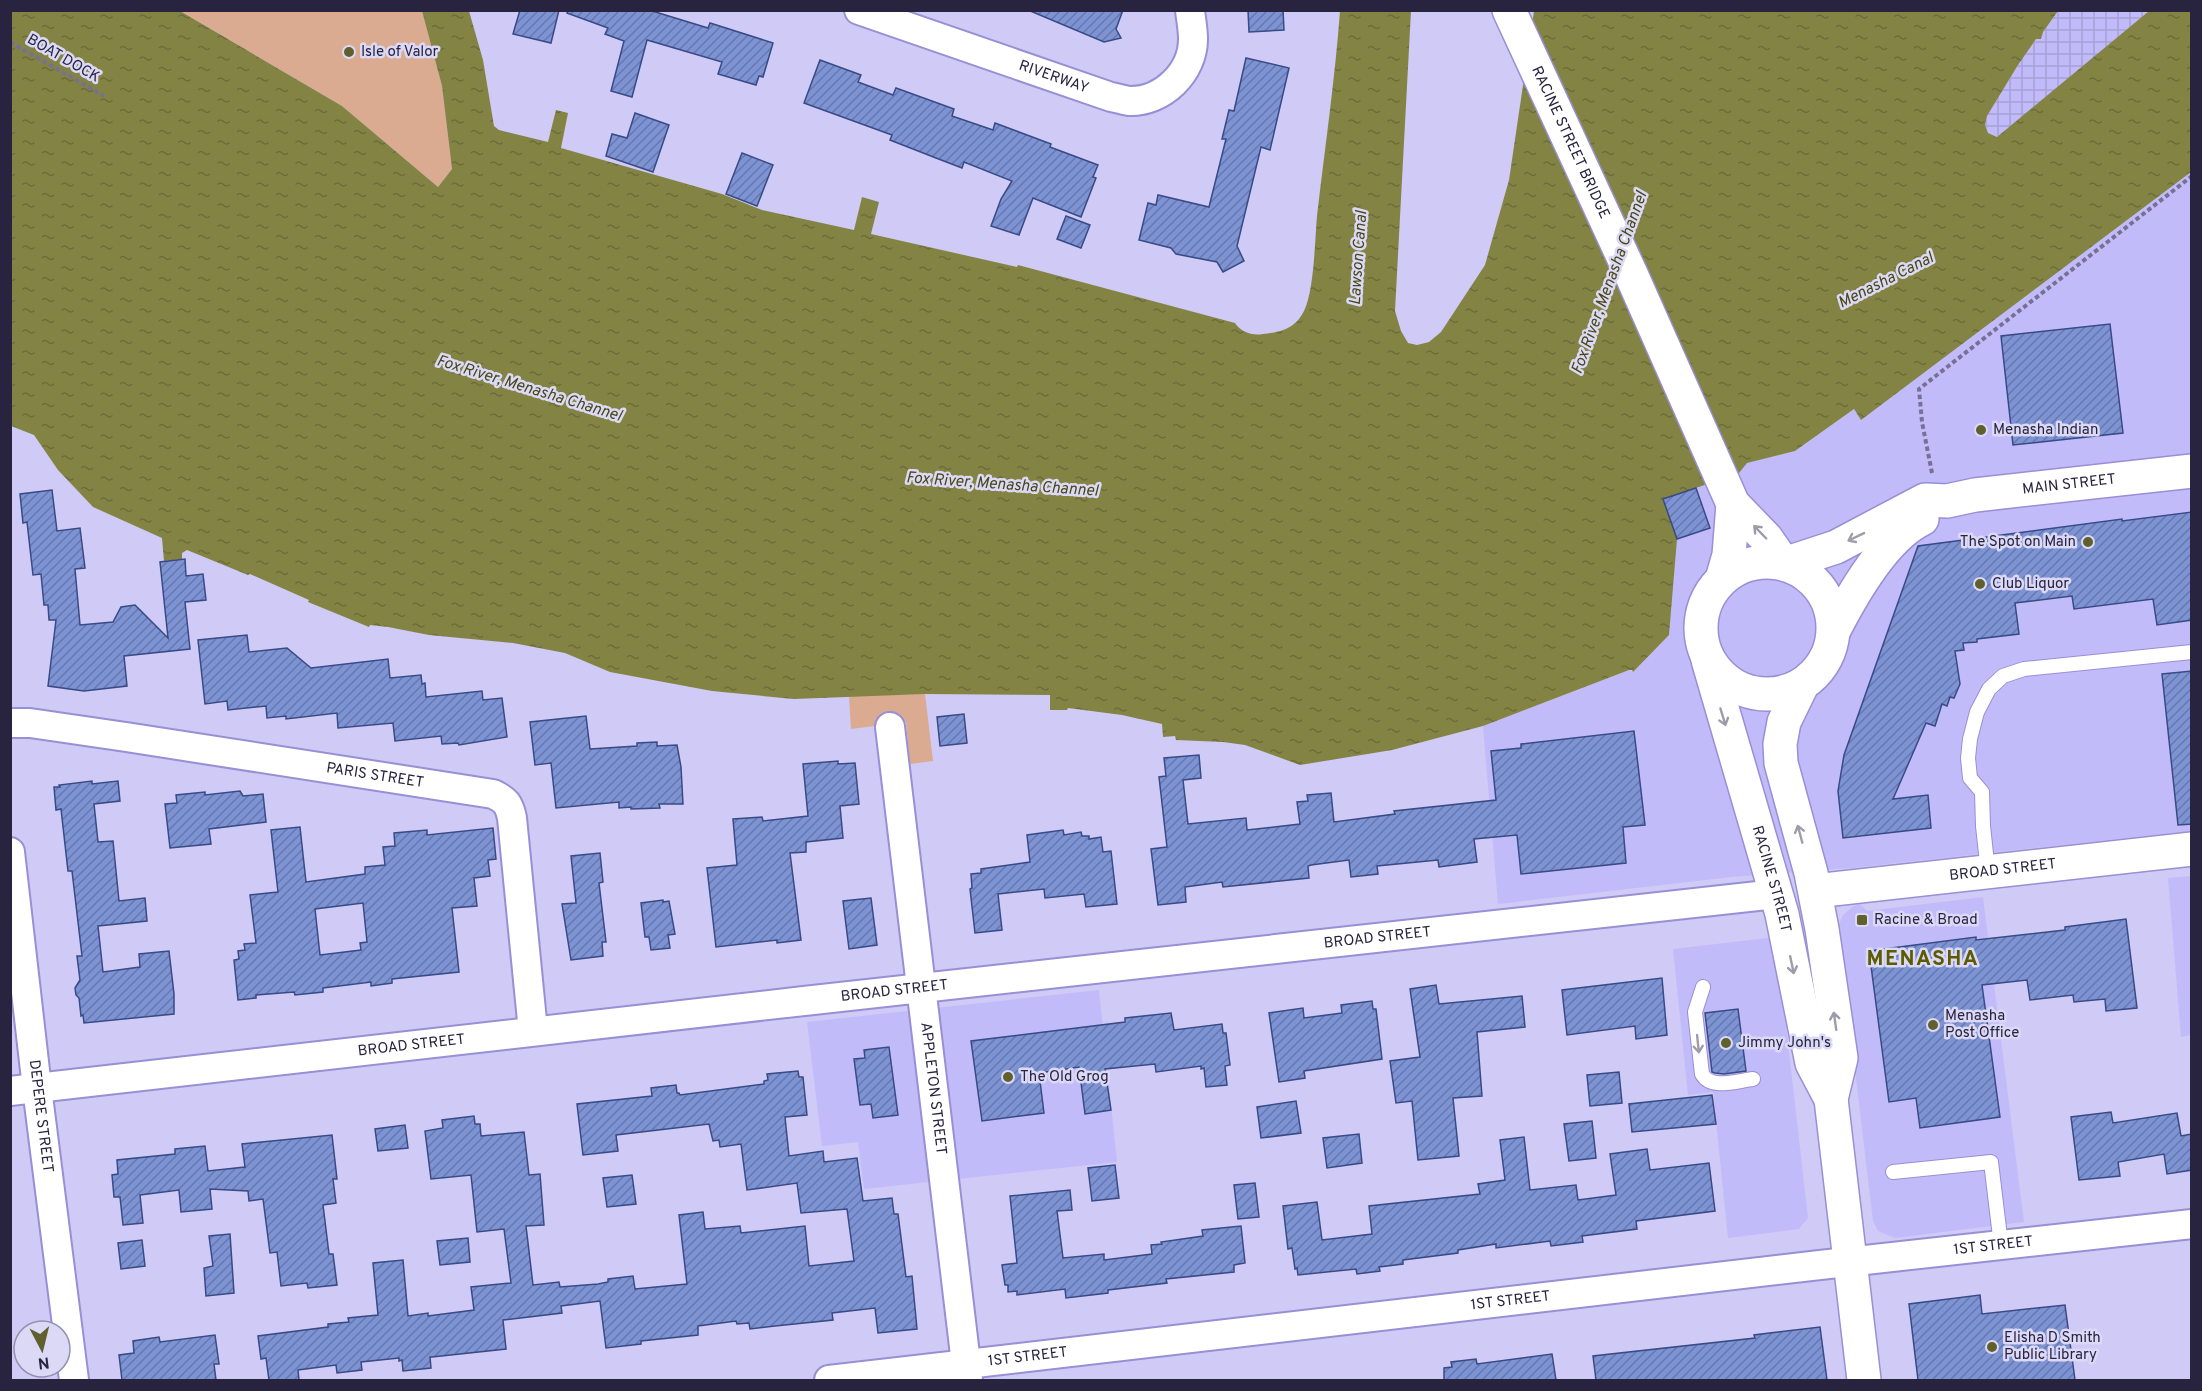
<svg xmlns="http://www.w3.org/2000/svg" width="2202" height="1391" viewBox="0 0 2202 1391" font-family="Overpass,sans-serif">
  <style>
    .built { fill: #c2bbfa }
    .industrial { fill: url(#industrial-grid) }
    .park { fill: #dbab91 }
    .water { fill: url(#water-ripples) }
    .building { fill: url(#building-hatch); stroke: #394a85; stroke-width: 1.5; fill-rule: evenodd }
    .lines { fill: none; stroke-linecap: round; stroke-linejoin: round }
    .service-casing { stroke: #988fd4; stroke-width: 16 }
    .minor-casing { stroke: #988fd4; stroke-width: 32 }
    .tertiary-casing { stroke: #988fd4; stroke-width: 36 }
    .secondary-casing { stroke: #988fd4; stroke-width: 36 }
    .path { stroke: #767194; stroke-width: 4; stroke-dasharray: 4.5 3; stroke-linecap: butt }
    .service { stroke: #fff; stroke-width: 14 }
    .minor { stroke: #fff; stroke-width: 28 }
    .tertiary { stroke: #fff; stroke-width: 33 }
    .secondary { stroke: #fff; stroke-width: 33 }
    .oneway { stroke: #9e9ca9 }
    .poi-dot { fill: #5f602d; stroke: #dcd9f7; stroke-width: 2 }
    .labels { text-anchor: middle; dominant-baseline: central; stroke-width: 5; stroke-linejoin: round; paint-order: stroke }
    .poi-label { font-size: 15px; fill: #28243f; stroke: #dcd9f7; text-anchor: start }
    .street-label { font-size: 15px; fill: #28243f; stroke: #dcd9f7 }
    .water-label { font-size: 16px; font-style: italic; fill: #484815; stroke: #dcd9f7 }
    .district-label { font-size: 21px; font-weight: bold; letter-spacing: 1.5px; fill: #5c5b00; stroke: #dcd9f7 }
  </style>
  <defs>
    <pattern id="industrial-grid" width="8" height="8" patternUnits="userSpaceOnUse" patternTransform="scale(1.5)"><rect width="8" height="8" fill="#c2bbfa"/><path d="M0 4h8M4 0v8" fill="none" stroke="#a7a1d7"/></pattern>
    <pattern id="water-ripples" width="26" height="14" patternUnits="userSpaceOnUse" patternTransform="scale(1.5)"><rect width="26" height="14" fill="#838443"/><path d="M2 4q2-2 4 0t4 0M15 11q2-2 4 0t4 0" fill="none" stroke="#6b6c39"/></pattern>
    <pattern id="building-hatch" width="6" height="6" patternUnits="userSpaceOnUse" patternTransform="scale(1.5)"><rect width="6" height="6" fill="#7d93d4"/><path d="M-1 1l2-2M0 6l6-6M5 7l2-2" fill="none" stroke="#6678ad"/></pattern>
  </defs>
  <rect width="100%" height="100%" fill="#cfcaf6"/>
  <!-- built -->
  <g class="built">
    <polygon points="2191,172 2191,831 1851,868 1731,877 1498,904 1483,726 1629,670 1633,672 1669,635 1663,499 1746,463 1795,451 1854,409 1861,419"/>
    <polygon points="2191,876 2191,1035 2181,1037 2168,878"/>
    <polygon points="1983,897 2024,1222 1895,1238 1878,1231 1873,1221 1838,927 1843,915 1854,906 1860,904 1867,911"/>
    <polygon points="1776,937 1808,1218 1799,1229 1728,1238 1713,1092 1688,1095 1673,949"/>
    <polygon points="1099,990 1117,1162 864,1189 858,1142 822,1146 807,1022"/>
  </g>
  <!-- industrial -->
  <polygon class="industrial" points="2058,11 2149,11 2003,134 1997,137 1988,133 1985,125 1987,116 2018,65 2036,39 2041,39 2043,32"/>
  <!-- park -->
  <g class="park">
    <polygon points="180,11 422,11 442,86 452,169 438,187 342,106"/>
    <polygon points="925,694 933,761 910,764 906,722 851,729 849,696"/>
  </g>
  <!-- water -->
  <path class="water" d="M 10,11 L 180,11 L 342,106 L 438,187 L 452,169 L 442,86 L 422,11 L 469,11 L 483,60 L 494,126 L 499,130 L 548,142 L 556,110 L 568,113 L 561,148 L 722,194 L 762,210 L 854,230 L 862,197 L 879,202 L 871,234 L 1017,267 L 1018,265 L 1235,323 C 1241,332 1252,336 1263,334 C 1281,332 1295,329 1304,311 C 1314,291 1315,240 1317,216 C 1325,147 1335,79 1340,11 L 1411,11 L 1395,311 L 1401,331 L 1408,343 L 1417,345 L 1429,342 L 1441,332 L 1485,265 L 1509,180 L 1534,11 L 2058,11 L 2043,32 L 2041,39 L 2036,39 L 2018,65 L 1987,116 L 1985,125 L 1988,133 L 1997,137 L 2149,11 L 2191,11 L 2191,172 L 1861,420 L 1854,409 L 1795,451 L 1747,463 L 1739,473 L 1664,499 L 1677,539 L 1669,635 L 1633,672 L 1632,670 L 1629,670 L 1483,726 L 1392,750 L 1300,765 L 1245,745 L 1223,742 L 1176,740 L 1175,736 L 1163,737 L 1162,724 L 1122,715 L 1068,708 L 1067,710 L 1050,710 L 1050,695 L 925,694 L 794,699 L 712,691 L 610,672 L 565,653 L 513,643 L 429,635 L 388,627 L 370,625 L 369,627 L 308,602 L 309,600 L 250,574 L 248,575 L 187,550 L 182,553 L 182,559 L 164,561 L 162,538 L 93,507 L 58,470 L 34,435 L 11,426 Z"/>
  <!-- building -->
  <g class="building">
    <polygon points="520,10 559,10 551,43 513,34"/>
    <polygon points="568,10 649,10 708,28 710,23 773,43 763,77 759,76 756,85 718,74 722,62 647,40 632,97 611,91 624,41 605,34 608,28 567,13"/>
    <polygon points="1028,10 1123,10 1116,29 1121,38 1104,42"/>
    <polygon points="1248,10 1283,10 1284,30 1249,32"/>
    <polygon points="1246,58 1289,68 1270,150 1261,147 1237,246 1244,261 1223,272 1217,262 1176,254 1171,248 1139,240 1148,203 1156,205 1158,195 1209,207 1226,139 1222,139 1229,110 1234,111"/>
    <polygon points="820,60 861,75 858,82 893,95 896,88 954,109 952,116 993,130 995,123 1051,144 1050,147 1098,165 1093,177 1096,178 1081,217 1033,198 1019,235 991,226 1001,199 1012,181 964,162 962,168 936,158 890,140 892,135 804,103"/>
    <polygon points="635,113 669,125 653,172 606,156 612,134 627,138"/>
    <polygon points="742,153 773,165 757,206 726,194"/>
    <polygon points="1066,216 1090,225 1081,248 1057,239"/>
    <polygon points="2110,324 2123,433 2013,445 2001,336"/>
    <polygon points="1696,488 1710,528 1677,539 1663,499"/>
    <polygon points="52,490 57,531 80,528 85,568 75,569 80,625 113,622 121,607 135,605 168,638 160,562 185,559 186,576 203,574 206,600 185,602 190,649 124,656 127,686 84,691 48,686 56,620 49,620 48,605 44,605 41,574 33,575 27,522 23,523 20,494"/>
    <polygon points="2192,512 2192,620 2157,625 2153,599 2074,609 2072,596 2015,603 2019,634 1977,639 1977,642 1963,643 1964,650 1955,651 1960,684 1954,698 1950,697 1947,706 1942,704 1935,726 1926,723 1893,799 1928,795 1931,828 1843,838 1838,791 1844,755 1918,546 2122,519 2122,521"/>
    <polygon points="247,635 249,652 287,648 311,668 388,659 390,678 421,675 422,684 425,683 426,697 482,691 483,700 502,698 507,737 459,745 458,743 442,744 441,736 395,741 393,723 338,728 337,713 286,719 286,716 267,718 266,706 228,710 227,701 205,704 198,640"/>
    <polygon points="2192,671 2192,824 2178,825 2162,674"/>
    <polygon points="964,714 967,743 940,746 937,717"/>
    <polygon points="586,716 590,749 637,746 637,743 657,742 657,746 677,745 681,767 683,804 659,804 660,808 631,809 631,807 619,808 619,802 556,808 551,763 535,765 530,722"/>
    <polygon points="1634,731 1645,825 1623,827 1626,863 1521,874 1517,835 1474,839 1477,862 1439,867 1438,860 1377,866 1378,874 1351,877 1349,860 1311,865 1308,866 1309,878 1223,887 1222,882 1185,887 1186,902 1158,905 1151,849 1167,847 1159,777 1166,776 1164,758 1199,755 1201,778 1183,780 1188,824 1246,818 1247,830 1300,824 1297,802 1308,801 1307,795 1331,793 1334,822 1395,814 1394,811 1496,800 1491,751 1521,748 1521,744"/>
    <polygon points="838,761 838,764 855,763 859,804 840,806 843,838 806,842 806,852 790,853 801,940 777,943 777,940 716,947 707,868 737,865 733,819 762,817 763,821 808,816 803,764"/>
    <polygon points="92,781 92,784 118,781 120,801 94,804 98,842 113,841 119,901 145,898 147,921 98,926 103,972 140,967 139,954 169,951 174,994 174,1014 84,1023 83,1015 81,1016 79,998 76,995 75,988 80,980 77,956 82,956 72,871 68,871 61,809 56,810 54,787 60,787 59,785"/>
    <polygon points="240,791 243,796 263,794 266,822 209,829 211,844 170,848 165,804 177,803 176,795 205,792 205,795"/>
    <path d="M 300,827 L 306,882 L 365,874 L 365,867 L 385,865 L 383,847 L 395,846 L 394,833 L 427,830 L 427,835 L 493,828 L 496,859 L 488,860 L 490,876 L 474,878 L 477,906 L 452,908 L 459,972 L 392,979 L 392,983 L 371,986 L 371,982 L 323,988 L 323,992 L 295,995 L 294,992 L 256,995 L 256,998 L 238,1000 L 234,960 L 239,959 L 238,951 L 245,950 L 244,944 L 256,943 L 250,895 L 278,892 L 271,830 ZM 363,903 L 367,942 L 360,943 L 361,950 L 320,955 L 315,909 Z"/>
    <polygon points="1063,830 1064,835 1081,832 1082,836 1089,836 1089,839 1101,837 1103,852 1111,851 1117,904 1086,907 1084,894 1045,898 1044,889 998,894 1002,930 975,933 970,889 972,888 971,874 981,873 981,869 1030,862 1027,835"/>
    <polygon points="600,853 603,882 599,883 606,942 602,942 603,956 571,960 562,904 576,903 571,856"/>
    <polygon points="871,898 877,945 849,949 843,901"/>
    <polygon points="663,900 663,902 669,901 675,934 668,935 670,948 651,950 649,937 645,937 641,903"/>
    <polygon points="2126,919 2137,1008 2106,1011 2105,999 2074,1002 2073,995 2030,1000 2027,980 1982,985 2000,1117 1920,1128 1916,1098 1889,1102 1869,951 1976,937 1976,940 2065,930 2065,927"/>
    <polygon points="1662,978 1667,1035 1636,1039 1635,1026 1567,1035 1562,990"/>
    <polygon points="1436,985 1439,1004 1522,996 1525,1027 1477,1032 1482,1096 1453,1098 1459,1156 1418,1160 1412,1101 1396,1103 1390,1061 1420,1057 1410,989"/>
    <polygon points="1372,1001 1373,1009 1376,1009 1382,1059 1304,1071 1305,1078 1279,1082 1269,1013 1303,1008 1304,1018 1342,1013 1341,1005"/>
    <polygon points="1738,1009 1746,1071 1724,1074 1715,1073 1712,1072 1705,1013"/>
    <polygon points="1171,1013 1174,1030 1222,1024 1223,1033 1226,1033 1230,1065 1225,1066 1227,1085 1206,1087 1204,1068 1201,1069 1201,1066 1156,1072 1155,1064 1105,1069 1111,1110 1085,1114 1079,1067 1039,1073 1044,1113 982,1121 971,1041 1125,1022 1125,1018"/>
    <polygon points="889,1047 898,1115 873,1118 871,1104 860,1105 854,1059 865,1058 864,1050"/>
    <polygon points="798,1071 799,1077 803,1077 807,1115 785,1117 789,1156 823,1151 824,1162 857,1158 863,1201 892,1198 894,1214 898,1214 906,1277 912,1276 917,1329 878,1333 875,1308 832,1313 833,1320 775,1326 750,1329 749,1323 737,1324 736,1321 698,1326 698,1335 641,1341 641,1344 606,1348 600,1301 561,1306 562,1313 503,1320 506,1349 432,1357 430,1357 431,1368 403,1371 402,1360 399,1361 399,1358 361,1362 362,1370 337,1373 336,1365 298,1370 299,1380 269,1380 266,1358 261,1359 258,1336 328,1327 328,1324 349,1322 348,1318 378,1315 373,1263 403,1260 408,1316 428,1313 428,1316 474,1310 471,1287 511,1283 504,1229 477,1232 471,1175 431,1179 425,1131 443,1128 442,1120 474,1116 475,1124 480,1124 481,1136 524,1132 529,1175 540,1174 544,1225 526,1226 533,1285 559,1282 560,1287 598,1284 608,1282 608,1279 633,1276 635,1289 687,1284 679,1215 703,1212 705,1229 740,1226 741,1233 805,1226 809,1266 854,1261 847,1209 801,1213 797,1183 747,1190 741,1144 720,1147 719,1140 713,1141 709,1124 616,1135 618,1151 583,1155 577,1104 652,1096 651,1088 676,1085 677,1093 679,1093 680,1095 764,1084 764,1081 768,1080 767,1074"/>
    <polygon points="1619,1072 1622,1103 1590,1106 1587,1075"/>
    <polygon points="1712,1095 1716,1124 1632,1132 1629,1104"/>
    <polygon points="1296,1101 1301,1133 1261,1138 1257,1107"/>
    <polygon points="2111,1112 2113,1123 2177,1113 2181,1136 2192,1134 2192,1170 2167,1174 2164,1154 2118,1162 2120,1176 2079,1180 2071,1117"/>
    <polygon points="1592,1121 1596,1158 1569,1161 1564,1124"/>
    <polygon points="405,1125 408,1148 378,1151 375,1129"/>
    <polygon points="1359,1134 1362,1163 1327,1168 1323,1138"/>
    <polygon points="332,1135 337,1179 333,1179 336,1203 323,1205 329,1254 333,1254 337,1285 308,1288 307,1283 281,1286 277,1252 270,1253 263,1199 249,1201 248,1191 210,1189 212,1209 181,1212 179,1190 140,1195 143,1223 123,1225 120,1197 114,1197 112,1175 118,1174 117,1160 175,1154 175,1149 205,1146 208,1171 245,1167 242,1144"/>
    <polygon points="1524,1137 1530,1190 1576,1185 1578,1200 1616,1195 1610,1154 1647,1149 1650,1170 1709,1163 1715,1211 1636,1221 1637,1229 1582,1236 1583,1242 1551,1246 1550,1241 1496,1248 1496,1244 1458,1250 1458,1253 1403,1260 1403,1264 1379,1267 1380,1271 1357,1274 1356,1269 1298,1275 1297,1268 1295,1269 1292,1248 1288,1249 1283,1206 1317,1202 1322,1240 1372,1234 1369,1206 1480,1194 1478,1184 1505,1180 1500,1140"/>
    <polygon points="1115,1165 1119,1198 1092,1201 1088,1168"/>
    <polygon points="632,1175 636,1204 607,1207 603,1178"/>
    <polygon points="1255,1183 1259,1217 1238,1219 1234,1185"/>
    <polygon points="1070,1190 1072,1210 1057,1211 1063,1258 1104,1254 1104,1260 1152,1254 1151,1245 1162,1244 1161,1242 1203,1236 1202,1230 1241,1226 1245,1263 1234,1265 1234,1272 1166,1279 1167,1283 1108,1290 1108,1293 1066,1298 1065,1289 1017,1295 1017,1291 1008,1292 1008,1285 1005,1285 1002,1265 1017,1263 1010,1196"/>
    <polygon points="230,1234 234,1293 206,1296 204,1268 213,1266 209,1236"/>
    <polygon points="468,1238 470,1262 440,1265 437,1241"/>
    <polygon points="142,1240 145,1266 121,1269 118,1243"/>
    <polygon points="1980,1295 1982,1314 2065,1305 2075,1380 1918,1380 1909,1304"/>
    <polygon points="1820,1327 1827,1380 1596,1380 1593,1356 1755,1338 1754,1335"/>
    <polygon points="215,1335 219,1364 214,1364 216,1380 122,1380 119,1355 134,1353 133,1341 159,1337 160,1342"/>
    <polygon points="1552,1354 1556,1380 1444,1380 1444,1368 1452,1367 1451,1362 1476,1359 1477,1364"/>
  </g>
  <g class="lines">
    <defs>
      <g id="service">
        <polyline points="1988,872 1983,826 1982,792 1970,778 1968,758 1970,739 1977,712 1989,689 2003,676 2024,669 2192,652"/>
        <path d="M 1703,987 L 1695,1012 L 1702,1074 C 1711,1090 1736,1081 1753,1079"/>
        <polyline points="1893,1172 1991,1162 2001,1245"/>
      </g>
      <g id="minor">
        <path id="s1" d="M 859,10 L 1111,97 C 1117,98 1123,100 1129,101 C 1163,102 1193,72 1193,39 C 1193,29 1191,20 1190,10"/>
        <path id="s2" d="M 10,723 L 30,723 L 126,737 L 493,794 C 506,800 509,804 512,818 L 533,1031"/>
        <path id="s3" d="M 890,727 L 968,1380"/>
        <path id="s4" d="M 10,852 L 37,1088 L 74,1380"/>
        <path id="s5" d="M 10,1091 L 804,1001 L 1776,894"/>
        <path id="s6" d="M 829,1380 L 1820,1265 L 2192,1224"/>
      </g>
      <g id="tertiary">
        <path id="s7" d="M 1815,891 L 2192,849"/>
      </g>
      <g id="secondary">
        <path id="s8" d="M 1509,10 L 1631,274 L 1733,504 L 1766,538 L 1784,564 L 1836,547 L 1925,500 L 1947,501 L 1975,495 L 2192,471"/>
        <circle cx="1767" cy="628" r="66"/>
        <polyline points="1722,579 1729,555 1733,504"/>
        <path d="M 1834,630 C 1852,595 1885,537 1922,519"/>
        <path id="s9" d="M 1708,660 L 1782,914 L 1812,1063 L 1831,1099 L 1864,1380"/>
        <polyline points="1802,685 1784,722 1780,744 1781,763 1811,873 1822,929 1841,1058 1831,1099"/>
      </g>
    </defs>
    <!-- service casing -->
    <use href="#service" class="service-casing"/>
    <!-- minor casing -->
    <use href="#minor" class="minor-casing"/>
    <!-- tertiary casing -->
    <use href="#tertiary" class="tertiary-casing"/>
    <!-- secondary casing -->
    <use href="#secondary" class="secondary-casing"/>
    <!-- path -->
    <g class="path">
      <polyline points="10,42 104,96"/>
      <polyline points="1932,473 1922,422 1919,389 2192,176"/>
    </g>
    <!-- service -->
    <use href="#service" class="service"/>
    <!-- minor -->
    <use href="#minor" class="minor"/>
    <!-- tertiary -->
    <use href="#tertiary" class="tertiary"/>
    <!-- secondary -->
    <use href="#secondary" class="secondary"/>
  </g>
  <!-- one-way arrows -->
  <defs><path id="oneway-shaft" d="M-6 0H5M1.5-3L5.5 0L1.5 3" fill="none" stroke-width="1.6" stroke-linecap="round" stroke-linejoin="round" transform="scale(1.5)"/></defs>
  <g class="oneway">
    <use href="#oneway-shaft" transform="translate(1760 532) rotate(-134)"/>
    <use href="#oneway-shaft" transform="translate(1856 537) rotate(154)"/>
    <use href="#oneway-shaft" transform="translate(1723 717) rotate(73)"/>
    <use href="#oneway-shaft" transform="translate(1800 834) rotate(-105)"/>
    <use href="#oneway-shaft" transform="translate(1792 965) rotate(78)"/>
    <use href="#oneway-shaft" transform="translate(1835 1021) rotate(-98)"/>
    <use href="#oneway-shaft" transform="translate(1698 1044) rotate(84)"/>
  </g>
  <!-- markers -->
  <g class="poi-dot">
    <circle cx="349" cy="52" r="6"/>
    <circle cx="1981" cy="430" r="6"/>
    <circle cx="2088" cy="542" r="6"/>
    <circle cx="1980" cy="584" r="6"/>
    <rect x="1856" y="914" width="12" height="12" rx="3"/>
    <circle cx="1933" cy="1025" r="6"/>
    <circle cx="1726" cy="1043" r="6"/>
    <circle cx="1008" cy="1077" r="6"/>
    <circle cx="1992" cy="1347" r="6"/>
  </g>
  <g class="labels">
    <!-- poi labels -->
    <g class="poi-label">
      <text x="361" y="52">Isle of Valor</text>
      <text x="1993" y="430">Menasha Indian</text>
      <text x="2076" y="542" text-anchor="end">The Spot on Main</text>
      <text x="1992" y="584">Club Liquor</text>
      <text x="1874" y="920">Racine &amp; Broad</text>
      <text x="1945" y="1016">Menasha<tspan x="1945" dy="17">Post Office</tspan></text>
      <text x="1738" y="1043">Jimmy John's</text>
      <text x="1020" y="1077">The Old Grog</text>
      <text x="2004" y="1338">Elisha D Smith<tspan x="2004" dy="17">Public Library</tspan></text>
    </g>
    <!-- street labels -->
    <g class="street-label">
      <text transform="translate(63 59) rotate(30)">BOAT DOCK</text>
      <text stroke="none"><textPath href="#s1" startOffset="206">RIVERWAY</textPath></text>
      <text stroke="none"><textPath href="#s8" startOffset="146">RACINE STREET BRIDGE</textPath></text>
      <text stroke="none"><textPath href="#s8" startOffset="922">MAIN STREET</textPath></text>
      <text stroke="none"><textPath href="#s2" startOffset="369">PARIS STREET</textPath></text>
      <text stroke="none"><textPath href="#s7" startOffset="189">BROAD STREET</textPath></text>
      <text stroke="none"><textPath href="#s9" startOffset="228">RACINE STREET</textPath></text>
      <text stroke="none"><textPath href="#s5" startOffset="1376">BROAD STREET</textPath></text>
      <text stroke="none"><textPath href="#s5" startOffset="890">BROAD STREET</textPath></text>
      <text stroke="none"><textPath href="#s5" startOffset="404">BROAD STREET</textPath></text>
      <text stroke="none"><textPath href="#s3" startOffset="364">APPLETON STREET</textPath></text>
      <text stroke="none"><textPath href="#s4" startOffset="266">DEPERE STREET</textPath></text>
      <text stroke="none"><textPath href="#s6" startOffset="1172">1ST STREET</textPath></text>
      <text stroke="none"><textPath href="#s6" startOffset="686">1ST STREET</textPath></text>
      <text stroke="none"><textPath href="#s6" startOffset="200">1ST STREET</textPath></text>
    </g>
    <!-- water labels -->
    <g class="water-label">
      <text transform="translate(1359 258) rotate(-86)">Lawson Canal</text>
      <text transform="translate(1886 281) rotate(-27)">Menasha Canal</text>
      <text transform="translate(1610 283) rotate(-70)">Fox River, Menasha Channel</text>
      <text transform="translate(529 389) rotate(17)">Fox River, Menasha Channel</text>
      <text transform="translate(1002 485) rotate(4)">Fox River, Menasha Channel</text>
    </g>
    <!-- district labels -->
    <g class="district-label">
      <text x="1923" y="959">MENASHA</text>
    </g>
  </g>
  <!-- border -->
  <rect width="2202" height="1391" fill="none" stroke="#28243f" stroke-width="24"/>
  <!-- north arrow -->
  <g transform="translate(42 1349) rotate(173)"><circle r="28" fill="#dcd9f7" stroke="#9491ad" stroke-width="1.5"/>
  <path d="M0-4.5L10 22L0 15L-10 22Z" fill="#5f602d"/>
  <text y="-9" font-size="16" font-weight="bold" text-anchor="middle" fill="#28243f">N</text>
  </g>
</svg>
